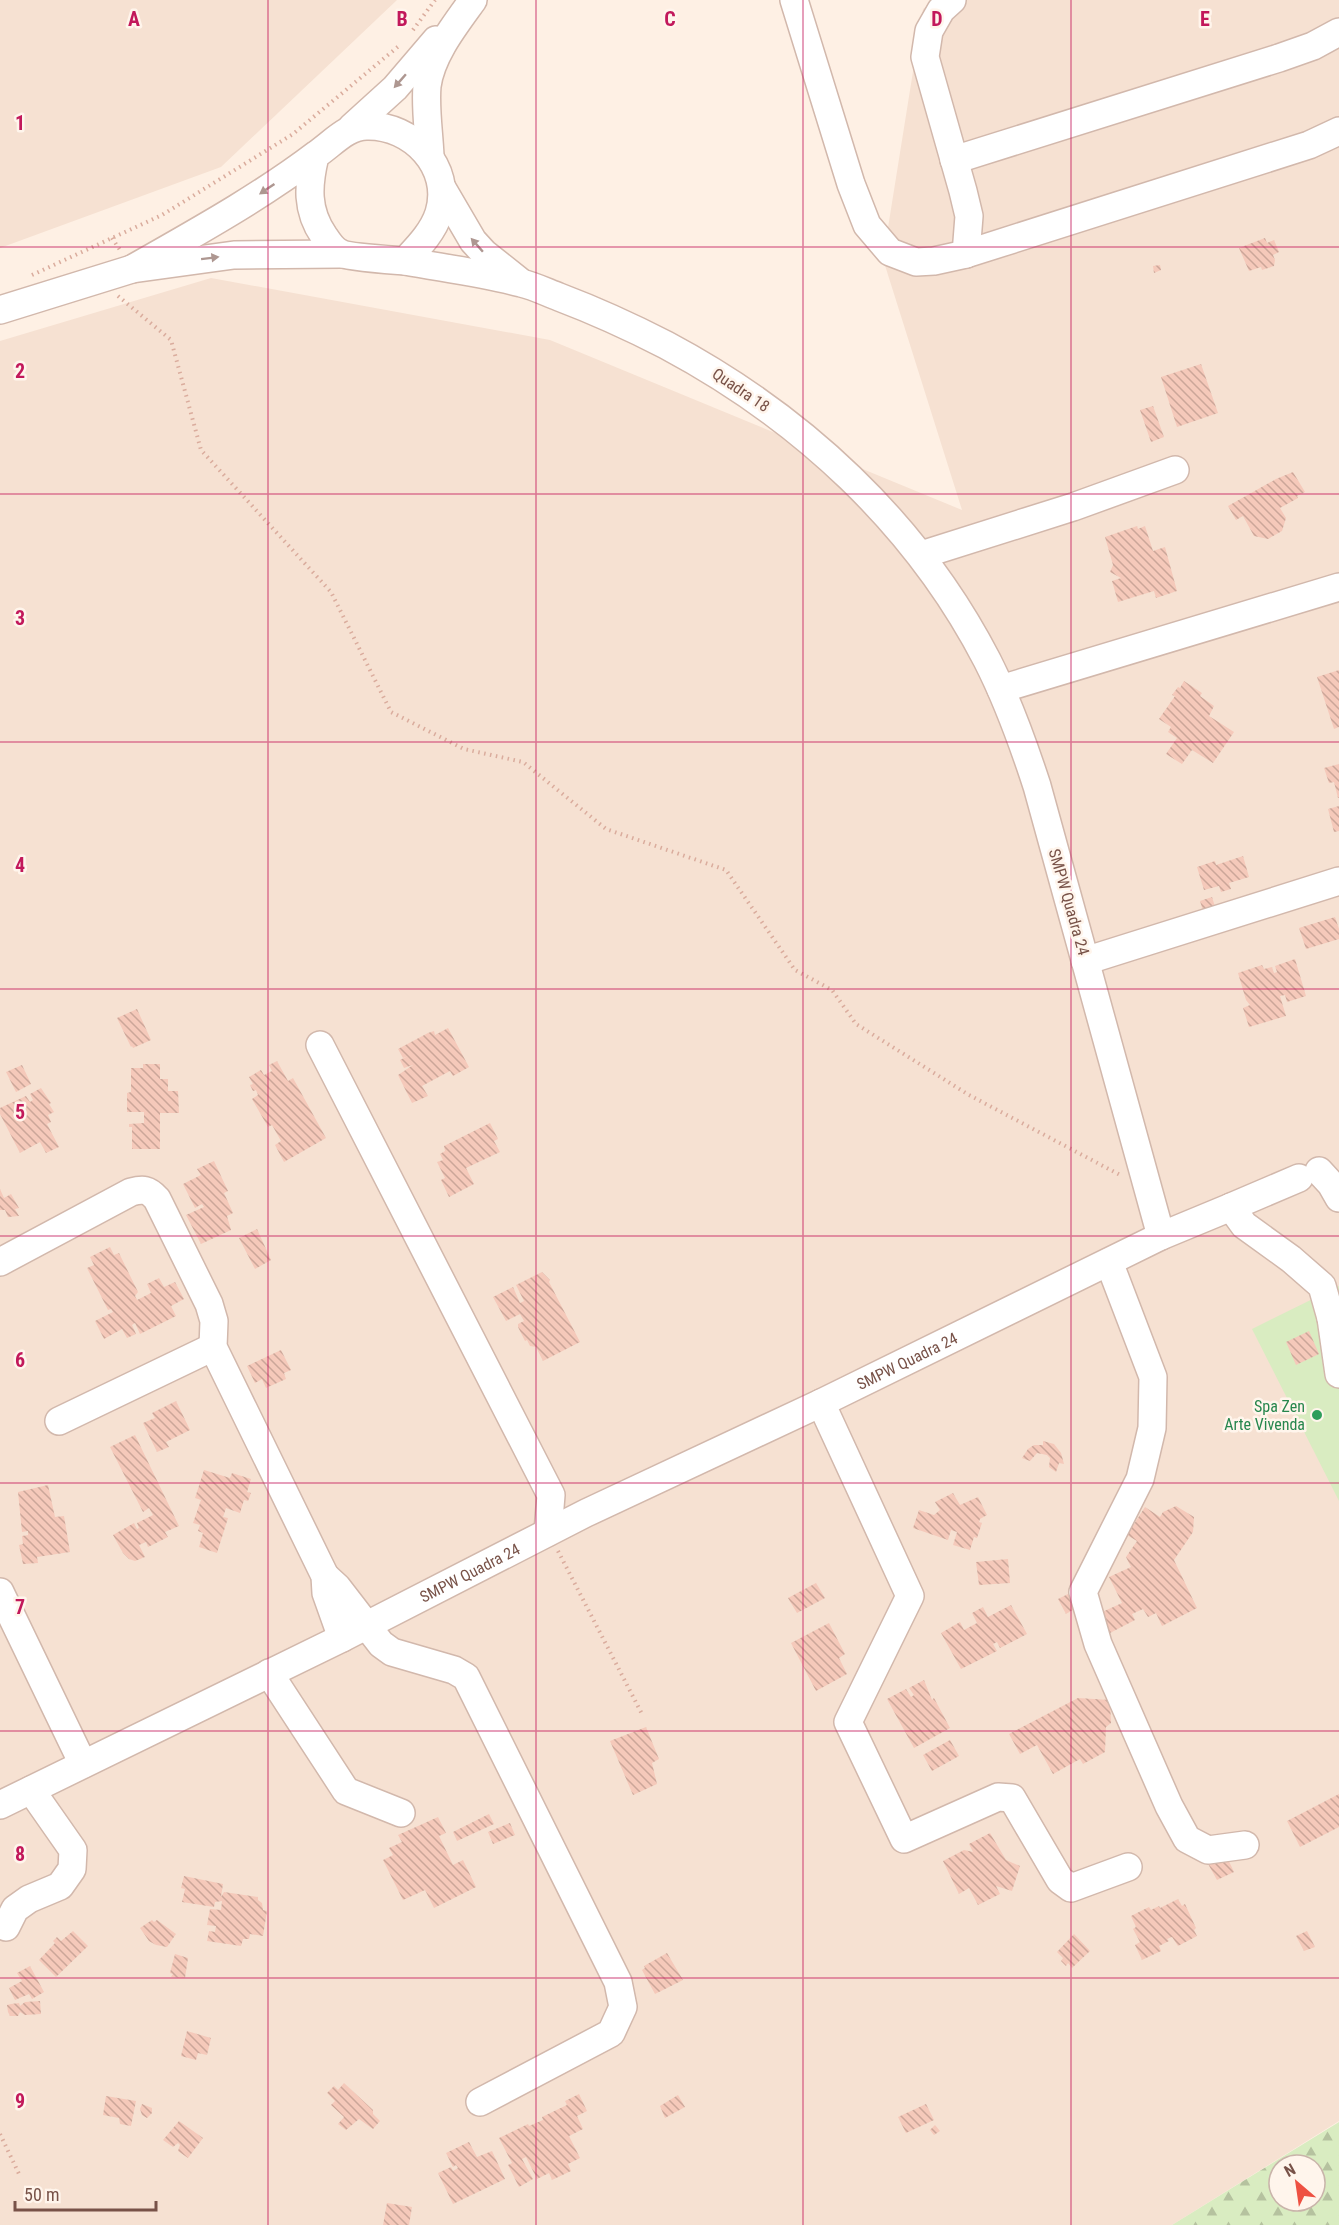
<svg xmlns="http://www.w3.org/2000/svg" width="1339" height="2225" viewBox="0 0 1339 2225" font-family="'Roboto Condensed',sans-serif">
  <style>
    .residential { fill: #f6e1d2 }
    .forest { fill: url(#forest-firs); fill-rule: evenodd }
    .pitch { fill: #d9ecc1 }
    .building { fill: url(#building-back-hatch) }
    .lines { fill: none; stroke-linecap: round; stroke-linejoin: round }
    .minor-casing { stroke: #d2b8ac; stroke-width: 30 }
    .path { stroke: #daac9d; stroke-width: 4; stroke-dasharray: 1.5 4.5; stroke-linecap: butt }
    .minor { stroke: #fff; stroke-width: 27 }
    .oneway { fill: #ae9791 }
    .grid { fill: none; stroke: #c2185b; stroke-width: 1.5; stroke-opacity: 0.55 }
    .leisure-dot { fill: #2e9e5b; stroke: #fff5ec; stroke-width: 2 }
    .labels { text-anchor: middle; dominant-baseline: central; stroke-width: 5; stroke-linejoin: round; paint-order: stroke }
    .street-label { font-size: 16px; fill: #785248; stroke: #fff5ec }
    .leisure-label { font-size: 16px; fill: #27864d; stroke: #fff5ec; text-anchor: end }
    .grid-label { font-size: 20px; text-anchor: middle; font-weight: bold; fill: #c2185b; stroke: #fff5ec; stroke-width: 5; stroke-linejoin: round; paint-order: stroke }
  </style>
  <defs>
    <pattern id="forest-firs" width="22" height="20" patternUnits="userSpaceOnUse" patternTransform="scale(1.5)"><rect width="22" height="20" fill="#d9ecc1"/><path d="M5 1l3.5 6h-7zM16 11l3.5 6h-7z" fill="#b5c29f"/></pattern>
    <pattern id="building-back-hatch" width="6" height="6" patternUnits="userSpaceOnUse" patternTransform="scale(1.5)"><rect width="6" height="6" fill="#f5c9ba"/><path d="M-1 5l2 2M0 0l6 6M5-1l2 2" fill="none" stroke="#cba699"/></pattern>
  </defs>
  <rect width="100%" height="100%" fill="#fef0e4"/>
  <!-- residential -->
  <g class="residential">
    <polygon points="0,0 397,0 221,167 0,248"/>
    <polygon points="936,0 1339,0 1339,2121 1172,2225 0,2225 0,341 211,278 550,340 962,510 883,259 923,9"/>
  </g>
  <!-- forest -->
  <path class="forest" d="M 1339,2122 L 1339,2225 L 1172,2225 ZM 1279,2165 L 1315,2165 L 1315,2201 L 1279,2201 Z"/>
  <!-- pitch -->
  <polygon class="pitch" points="1339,1286 1339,1501 1252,1329"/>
  <!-- building -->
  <g class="building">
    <polygon points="1265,238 1267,243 1274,240 1279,252 1273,255 1275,260 1274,266 1262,270 1261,267 1249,271 1239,248"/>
    <polygon points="1160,265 1161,270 1154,273 1153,266"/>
    <polygon points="1201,364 1218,413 1177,427 1161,377"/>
    <polygon points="1153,406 1164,437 1151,442 1140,410"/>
    <polygon points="1293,472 1305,492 1297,496 1298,498 1280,508 1286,518 1282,531 1268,539 1254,536 1243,516 1236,520 1228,506 1276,479"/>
    <polygon points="1137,526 1138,529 1145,526 1153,551 1165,547 1177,591 1156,598 1154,591 1118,602 1112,581 1121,578 1110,572 1113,565 1105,537"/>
    <polygon points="1339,670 1339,727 1334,729 1317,677"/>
    <polygon points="1184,681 1202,693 1200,696 1214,706 1209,716 1234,732 1213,763 1192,750 1182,764 1166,754 1177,738 1168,732 1171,727 1159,719 1175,696 1172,695 1178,687 1180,688"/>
    <polygon points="1339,764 1339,798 1338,798 1334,782 1329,783 1324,768"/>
    <polygon points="1339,806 1339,831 1334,832 1328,809"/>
    <polygon points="1243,856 1249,877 1229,883 1231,889 1221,892 1219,886 1204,890 1197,867 1215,861 1216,865"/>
    <polygon points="1212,897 1216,910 1204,914 1200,901"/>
    <polygon points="1335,917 1339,929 1339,939 1306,949 1299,928"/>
    <polygon points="1295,959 1306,996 1287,1002 1285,995 1280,996 1286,1016 1249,1027 1243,1008 1250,1005 1246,1000 1238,973 1262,965 1264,969 1272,967 1274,973 1277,972 1275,966"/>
    <polygon points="137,1009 151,1040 133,1048 132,1046 131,1047 117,1018"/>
    <polygon points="448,1028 469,1067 453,1076 450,1071 422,1086 428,1096 412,1103 398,1075 413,1065 404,1068 400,1060 408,1056 403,1058 398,1049 428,1033 434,1031 435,1035"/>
    <polygon points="277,1061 288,1081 293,1078 326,1138 284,1162 275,1145 281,1141 272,1125 268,1127 252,1099 258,1095 256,1090 253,1091 250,1085 253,1084 249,1077 261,1070 264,1075 272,1071 269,1065"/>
    <polygon points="143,1064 160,1064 160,1079 168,1079 168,1091 178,1091 179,1113 160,1113 160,1149 132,1149 132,1127 129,1127 129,1124 144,1123 144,1112 127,1112 127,1093 131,1092 131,1068 143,1068"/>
    <polygon points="22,1065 31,1084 16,1092 6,1072"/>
    <polygon points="41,1088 51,1103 49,1104 54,1112 48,1115 51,1122 47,1124 59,1147 46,1153 40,1142 20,1153 0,1114 0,1108 26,1096 30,1102 33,1100 30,1094"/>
    <polygon points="490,1123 498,1139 494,1141 500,1152 466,1168 474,1184 449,1197 441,1180 445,1178 437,1162 443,1160 440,1154 445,1151 444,1146"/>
    <polygon points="214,1161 228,1191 224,1193 233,1213 227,1216 231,1230 201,1244 186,1215 204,1207 202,1204 195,1208 183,1184 201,1175 197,1169"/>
    <polygon points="0,1189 4,1198 11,1194 19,1208 15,1209 19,1216 8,1217 5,1210 0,1210"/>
    <polygon points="257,1229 271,1260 255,1269 239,1238"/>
    <polygon points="110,1247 114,1255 119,1253 138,1292 135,1296 137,1300 151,1293 147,1284 159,1278 164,1287 175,1282 184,1299 171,1306 176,1316 140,1334 135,1323 132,1325 136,1334 127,1338 122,1329 104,1339 95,1321 113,1312 111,1309 108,1310 87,1268 94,1265 90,1257"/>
    <polygon points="542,1272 550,1280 549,1282 580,1342 543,1361 536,1347 530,1346 527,1340 525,1341 518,1327 518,1324 524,1321 520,1314 506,1321 493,1297 513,1287 520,1303 524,1301 516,1285"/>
    <polygon points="1309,1331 1319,1354 1296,1365 1286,1342"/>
    <polygon points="281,1350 291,1370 284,1373 286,1379 266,1388 262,1379 255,1383 247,1366"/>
    <polygon points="176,1401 190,1430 166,1442 169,1447 157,1452 143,1423 155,1418 152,1413"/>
    <polygon points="135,1435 179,1526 165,1532 168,1537 148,1547 146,1542 139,1545 145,1557 135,1561 129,1559 123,1553 113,1535 134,1523 137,1529 139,1528 137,1523 153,1515 149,1508 143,1512 110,1447"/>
    <polygon points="1043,1441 1054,1444 1061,1453 1064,1464 1059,1463 1056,1472 1049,1467 1050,1458 1047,1455 1037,1453 1030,1461 1022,1458 1028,1449 1034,1445 1043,1445"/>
    <polygon points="204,1470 230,1478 232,1473 251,1479 247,1492 251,1493 248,1501 244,1500 240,1513 226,1508 223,1517 228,1518 217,1553 199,1547 203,1533 198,1531 200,1525 193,1523 201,1500 195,1498"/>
    <polygon points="48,1485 55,1517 64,1516 70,1552 37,1557 38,1563 23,1564 19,1545 23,1544 22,1536 28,1535 28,1531 22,1532 18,1492"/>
    <polygon points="953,1493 960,1505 978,1497 987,1515 980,1519 979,1522 982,1523 977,1538 974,1537 970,1550 953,1545 957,1532 951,1530 948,1540 913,1528 919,1510 934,1515 940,1510 935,1502"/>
    <polygon points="1176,1506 1194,1517 1193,1532 1174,1560 1197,1608 1162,1626 1156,1613 1148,1617 1143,1609 1132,1614 1135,1620 1110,1633 1100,1613 1122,1603 1109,1577 1131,1567 1126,1557 1137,1541 1127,1535 1145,1507 1160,1517 1163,1512"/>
    <polygon points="1008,1559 1010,1583 979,1585 976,1562"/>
    <polygon points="816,1583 825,1598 797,1613 788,1598"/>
    <polygon points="1068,1594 1076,1608 1066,1614 1058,1599"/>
    <polygon points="1011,1605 1027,1634 1000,1648 997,1642 993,1644 997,1651 961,1669 941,1633 960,1622 964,1630 977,1623 972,1613 983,1607 988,1617"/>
    <polygon points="829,1623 845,1654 839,1658 847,1674 816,1691 791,1643"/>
    <polygon points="924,1680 932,1700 934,1698 950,1728 914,1748 887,1699 906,1689 911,1697 914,1695 909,1688"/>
    <polygon points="1078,1698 1110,1700 1111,1723 1106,1727 1105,1752 1083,1764 1080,1759 1053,1774 1037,1745 1020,1754 1009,1734"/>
    <polygon points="646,1727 659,1759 652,1763 657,1784 633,1795 610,1741"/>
    <polygon points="950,1740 959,1756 932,1771 923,1755"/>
    <polygon points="1339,1794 1339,1827 1300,1847 1287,1821"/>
    <polygon points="489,1814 494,1824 457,1841 453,1832"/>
    <polygon points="438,1817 446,1833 439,1836 453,1865 463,1860 476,1887 434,1908 425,1890 403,1900 383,1860 393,1855 389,1848 402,1842 398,1835"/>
    <polygon points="510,1823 515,1835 493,1844 488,1832"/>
    <polygon points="990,1833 1006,1860 1020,1866 1012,1891 996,1886 1000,1894 978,1905 969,1888 959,1894 943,1861 964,1850 973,1852 969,1844"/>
    <polygon points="1225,1853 1234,1872 1217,1880 1207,1862"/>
    <polygon points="184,1876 223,1884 221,1897 224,1892 258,1897 258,1900 262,1903 263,1910 267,1911 263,1936 250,1934 249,1939 243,1939 241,1946 207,1941 209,1931 215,1932 216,1926 207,1925 210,1909 221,1910 222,1901 215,1902 214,1907 182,1902 185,1889 181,1888"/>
    <polygon points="1178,1899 1182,1906 1185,1904 1196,1928 1194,1930 1197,1936 1178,1946 1172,1937 1167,1939 1169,1941 1159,1946 1161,1951 1142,1960 1135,1945 1140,1942 1133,1929 1136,1927 1131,1916 1149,1907 1151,1910 1159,1906 1160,1908"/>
    <polygon points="152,1920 154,1922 157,1920 176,1934 167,1947 156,1945 149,1941 140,1928"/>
    <polygon points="73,1931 88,1946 56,1977 39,1960 55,1943 53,1941 57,1937 61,1941"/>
    <polygon points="1307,1931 1315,1947 1304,1951 1296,1936"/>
    <polygon points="1074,1934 1090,1951 1072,1968 1068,1963 1066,1966 1061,1961 1063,1958 1057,1952"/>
    <polygon points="667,1953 683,1980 655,1994 642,1970 645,1968 644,1966"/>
    <polygon points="175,1954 188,1958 185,1978 171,1977 173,1974 170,1973"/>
    <polygon points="30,1966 44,1992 32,1999 29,1994 15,2000 9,1988 22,1981 17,1973"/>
    <polygon points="40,2001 41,2014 25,2015 20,2012 18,2016 10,2016 8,2012 7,2005 11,2004 19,2003 20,2006 25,2002"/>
    <polygon points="187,2031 211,2038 207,2055 198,2053 196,2060 181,2056"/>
    <polygon points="344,2083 373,2110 373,2114 380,2121 373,2129 359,2119 346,2130 338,2124 344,2117 331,2105 335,2101 327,2093 334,2086 338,2090"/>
    <polygon points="579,2094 587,2111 577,2116 583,2129 569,2136 580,2158 568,2164 571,2171 552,2180 549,2173 537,2179 526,2157 522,2159 533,2179 519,2187 508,2165 512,2163 499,2138 528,2124 529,2126 543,2120 542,2117 567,2105 565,2101"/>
    <polygon points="678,2095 685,2107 665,2118 660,2106"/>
    <polygon points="106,2096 136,2101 131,2126 120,2124 119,2118 103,2115"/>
    <polygon points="142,2104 152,2108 152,2113 147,2118 142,2115 140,2109"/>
    <polygon points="926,2104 934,2120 906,2133 898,2117"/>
    <polygon points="179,2121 203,2138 188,2158 178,2151 180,2145 178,2143 173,2147 163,2140"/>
    <polygon points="935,2125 940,2131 934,2135 930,2130"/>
    <polygon points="469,2142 477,2157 492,2151 505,2179 453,2204 438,2173 451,2167 453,2171 458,2168 456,2165 453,2167 446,2153"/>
    <polygon points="387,2203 412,2207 409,2225 383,2225"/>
  </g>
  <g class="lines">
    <defs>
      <g id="minor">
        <polyline points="794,0 851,184 867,225 890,252 916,262 934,261 966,254 1309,145 1339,131"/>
        <polyline points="952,0 941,10 929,31 925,57 963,191 969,216 966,254"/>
        <polyline points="352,127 395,88 436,40"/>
        <path d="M 430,156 C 429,133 425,108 427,86 C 431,55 455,25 473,0"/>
        <polyline points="954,160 1279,58 1313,46 1339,32"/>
        <polyline points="442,188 473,241 484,253 518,280"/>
        <path d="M 132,269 C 195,233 259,198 317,154 C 333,143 347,126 367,126 C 412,125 453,167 439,213 C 433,232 418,247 405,261 C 393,260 347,257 340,253 C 333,250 328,242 324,236 C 306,210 308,185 315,156"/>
        <polyline points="0,310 132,269 234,255 341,254"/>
        <polyline points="921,555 1073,507 1175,470"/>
        <polyline points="1001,689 1339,587"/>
        <polyline points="1085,961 1339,881"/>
        <polyline points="320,1045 551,1495 548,1532"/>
        <polyline points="1319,1171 1331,1184 1339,1198"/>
        <polyline points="1231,1207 1299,1178"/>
        <polyline points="1161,1236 1231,1207 1244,1225 1291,1259 1322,1286 1331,1318 1339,1324"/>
        <path d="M 0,1262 L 131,1192 C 143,1189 148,1189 157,1199 L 209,1304 L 214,1321 L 213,1347 L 325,1576 L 326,1593 L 342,1638"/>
        <polyline points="1109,1262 1153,1377 1152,1428 1140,1479 1083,1592 1098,1644 1169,1806 1187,1839 1208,1850 1245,1845"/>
        <polyline points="1331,1318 1339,1374"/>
        <polyline points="821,1403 910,1596 848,1722 904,1839 998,1797 1012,1798 1060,1880 1071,1888 1128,1867"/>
        <polyline points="59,1421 213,1347"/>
        <polyline points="325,1576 337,1587 381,1644 392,1652 454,1670 466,1677 618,1982 623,2007 611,2033 480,2102"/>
        <polyline points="0,1592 83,1764"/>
        <polyline points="269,1673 346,1791 401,1813"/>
        <path id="s1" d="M 0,1805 L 342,1638 L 586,1513 L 821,1403 L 1161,1236 L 1037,786 C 1023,743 1008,701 987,660 C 916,523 801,417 666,345 C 631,327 596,311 559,297 C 546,292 534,286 521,283 C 483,273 443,268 405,261"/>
        <polyline points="6,1927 15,1909 29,1899 60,1886 72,1869 73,1850 31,1790"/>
      </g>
    </defs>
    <!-- minor casing -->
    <use href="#minor" class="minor-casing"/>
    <!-- path -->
    <g class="path">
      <polyline points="413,30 435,0"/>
      <polyline points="112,238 120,250"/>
      <polyline points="32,275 162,215 293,134 400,45"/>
      <polyline points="118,296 171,340 201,450 331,592 391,712 464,749 523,762 606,829 726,870 795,970 832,990 856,1024 969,1095 1122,1176"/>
      <polyline points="558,1551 643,1716"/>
      <polyline points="0,2134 20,2176"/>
    </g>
    <!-- minor -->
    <use href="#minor" class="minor"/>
  </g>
  <!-- one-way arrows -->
  <defs><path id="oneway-solid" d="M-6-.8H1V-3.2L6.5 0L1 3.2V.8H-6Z" transform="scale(1.5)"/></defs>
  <g class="oneway">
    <use href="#oneway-solid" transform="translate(400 81) rotate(131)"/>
    <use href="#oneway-solid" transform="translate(267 189) rotate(146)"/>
    <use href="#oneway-solid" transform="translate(477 245) rotate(-131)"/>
    <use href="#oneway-solid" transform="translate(210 258) rotate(-7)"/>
  </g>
  <!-- grid -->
  <path class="grid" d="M 268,0 L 268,2225M 536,0 L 536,2225M 803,0 L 803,2225M 1071,0 L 1071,2225M 0,247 L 1339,247M 0,494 L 1339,494M 0,742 L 1339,742M 0,989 L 1339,989M 0,1236 L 1339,1236M 0,1483 L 1339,1483M 0,1731 L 1339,1731M 0,1978 L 1339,1978"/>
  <!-- markers -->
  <circle class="leisure-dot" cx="1317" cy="1415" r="6"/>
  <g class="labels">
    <!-- street labels -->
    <g class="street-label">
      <text transform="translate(741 390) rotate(34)">Quadra 18</text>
      <text transform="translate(1069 902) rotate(74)">SMPW Quadra 24</text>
      <text stroke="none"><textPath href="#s1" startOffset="1010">SMPW Quadra 24</textPath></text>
      <text stroke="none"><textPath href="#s1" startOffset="524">SMPW Quadra 24</textPath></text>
    </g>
    <!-- leisure labels -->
    <g class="leisure-label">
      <text x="1305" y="1406">Spa Zen<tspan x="1305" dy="18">Arte Vivenda</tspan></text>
    </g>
  </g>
  <g class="grid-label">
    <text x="134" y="26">A</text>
    <text x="402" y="26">B</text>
    <text x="670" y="26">C</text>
    <text x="937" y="26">D</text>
    <text x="1205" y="26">E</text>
    <text x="20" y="130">1</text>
    <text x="20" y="378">2</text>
    <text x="20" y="625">3</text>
    <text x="20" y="872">4</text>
    <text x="20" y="1119">5</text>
    <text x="20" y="1367">6</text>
    <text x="20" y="1614">7</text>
    <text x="20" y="1861">8</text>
    <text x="20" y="2108">9</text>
  </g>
  <!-- north arrow -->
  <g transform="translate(1297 2183) rotate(331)"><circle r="28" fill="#fff5ec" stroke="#c9b4aa" stroke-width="1.5"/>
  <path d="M0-4.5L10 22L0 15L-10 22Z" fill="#ee5142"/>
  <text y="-9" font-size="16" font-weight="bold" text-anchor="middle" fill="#785248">N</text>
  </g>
  <!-- scale -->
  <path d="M15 2201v9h141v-9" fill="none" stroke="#785248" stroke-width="3"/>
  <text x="24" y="2201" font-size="18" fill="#785248" stroke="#fff5ec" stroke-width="4.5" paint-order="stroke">50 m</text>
</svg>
